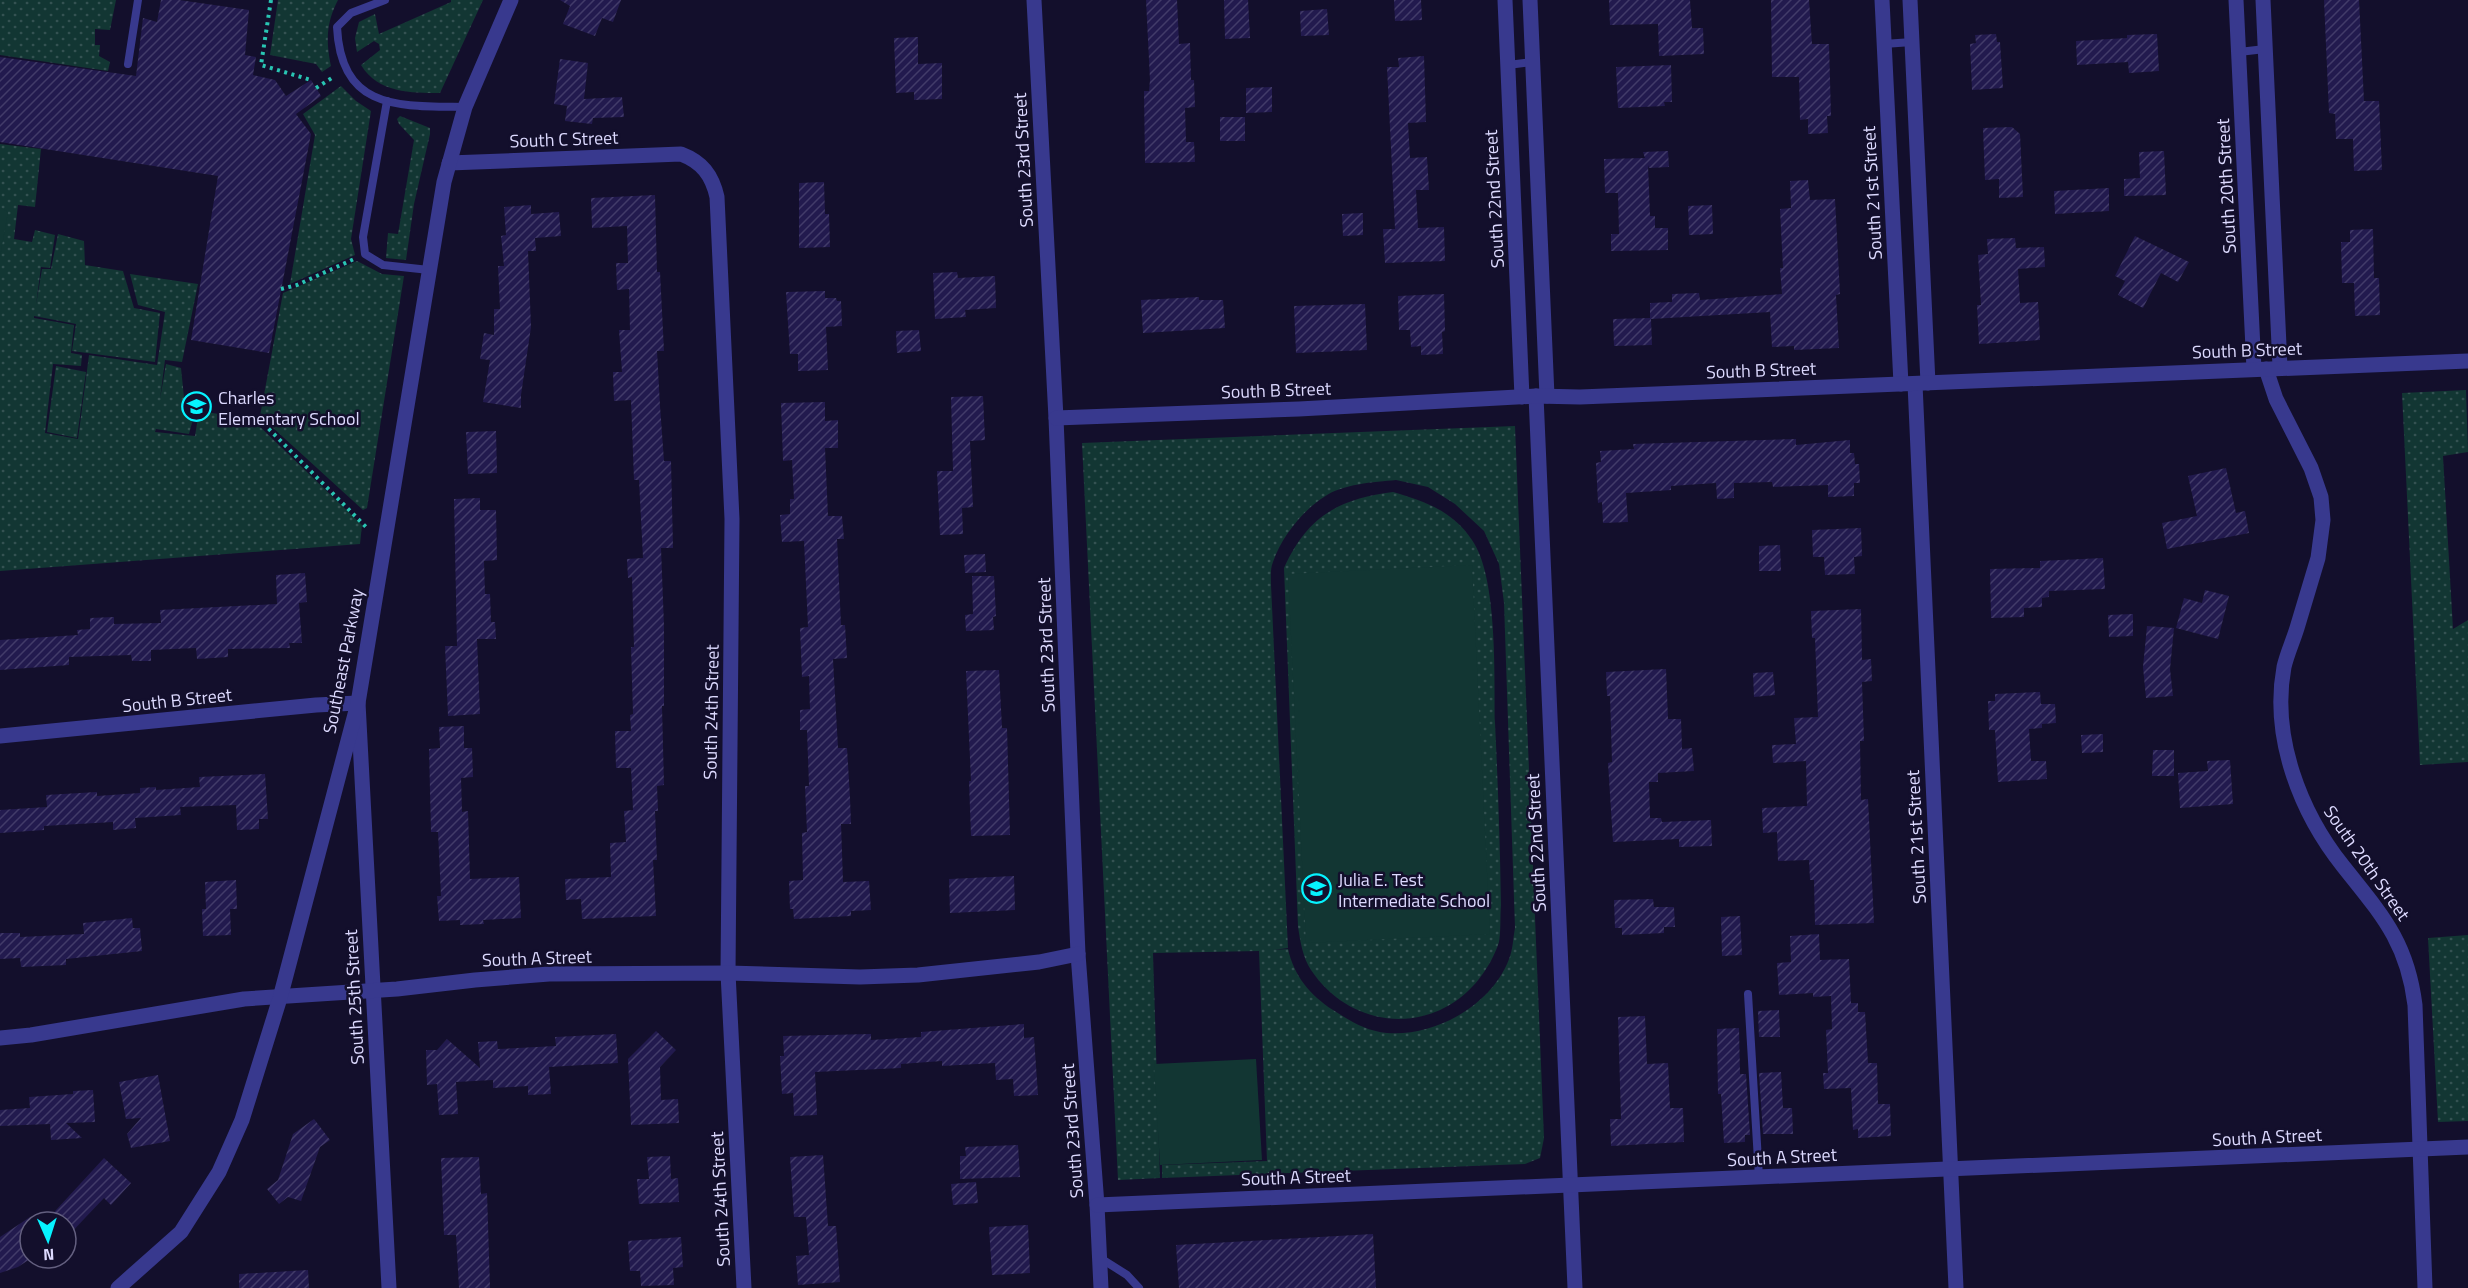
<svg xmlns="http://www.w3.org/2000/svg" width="2468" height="1288" viewBox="0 0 2468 1288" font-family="'Titillium Web',sans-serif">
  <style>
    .grass { fill: url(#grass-dots); fill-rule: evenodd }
    .pitch { fill: #123633 }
    .building { fill: url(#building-hatch) }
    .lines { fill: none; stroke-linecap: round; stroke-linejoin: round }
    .path { stroke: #29c5b3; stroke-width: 4; stroke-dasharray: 3 4.5; stroke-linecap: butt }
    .lane { stroke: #38398e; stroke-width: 8 }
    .street { stroke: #38398e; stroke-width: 15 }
    .labels { text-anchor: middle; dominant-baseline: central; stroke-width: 5; stroke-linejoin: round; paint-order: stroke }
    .street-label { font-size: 18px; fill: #dddaff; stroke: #130f2c }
    .poi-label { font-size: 18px; fill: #dddaff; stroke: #130f2c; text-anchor: start }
  </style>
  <defs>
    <pattern id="grass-dots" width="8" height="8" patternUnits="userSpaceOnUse" patternTransform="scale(1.5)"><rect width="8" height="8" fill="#123633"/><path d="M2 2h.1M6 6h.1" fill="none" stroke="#345252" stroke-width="1.8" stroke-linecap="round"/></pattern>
    <pattern id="building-hatch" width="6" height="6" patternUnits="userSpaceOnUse" patternTransform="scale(1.5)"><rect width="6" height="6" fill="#221a4e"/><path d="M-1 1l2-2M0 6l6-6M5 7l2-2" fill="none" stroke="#423b69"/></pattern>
  </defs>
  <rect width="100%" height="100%" fill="#130f2c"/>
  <!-- grass -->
  <g class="grass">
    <polygon points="0,0 116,0 110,30 95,29 95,45 100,45 99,56 110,62 108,71 0,55"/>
    <path d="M 278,0 L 338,0 C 326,23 326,41 331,66 L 322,72 L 316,64 L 270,55 Z"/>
    <path d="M 451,0 L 483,0 L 440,93 C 411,93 378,93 361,65 L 380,50 L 379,44 L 374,41 L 357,52 L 355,38 L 359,22 L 375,14 L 379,34 L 451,2 Z"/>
    <polygon points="341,86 356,101 371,111 351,239 355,255 290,284 315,135 303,114"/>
    <polygon points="400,116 430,128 430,134 414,204 406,260 386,258 388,233 398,234 414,140 399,124 397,119"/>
    <polygon points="0,144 41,149 35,207 18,205 14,239 32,242 35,230 55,235 50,268 41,267 36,305 42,269 51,269 58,234 84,241 85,265 123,271 134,308 160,313 155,362 72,351 76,324 34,316 34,318 74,325 71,353 82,355 81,366 53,364 45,433 78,439 89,355 157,365 165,312 138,305 130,274 198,284 182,362 165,360 160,399 166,364 181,368 185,407 196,408 189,434 156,429 155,432 195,436 199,411 252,419 362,525 360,544 0,571"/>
    <polygon points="357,261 382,274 404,276 367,508 363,510 260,416 283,293"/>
    <polygon points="56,366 86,372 77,438 47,432"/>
    <polygon points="2466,390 2468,452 2443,456 2453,629 2468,620 2468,762 2420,765 2402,393"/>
    <path d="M 1515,426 L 1544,1138 L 1540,1158 L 1525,1164 L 1162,1178 L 1162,1165 L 1267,1161 L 1259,951 L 1153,953 L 1160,1178 L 1118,1180 L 1082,443 ZM 1396,480 L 1428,487 L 1455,504 L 1484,531 L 1499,564 L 1504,603 L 1515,928 C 1513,938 1513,950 1509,959 C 1492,1005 1435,1037 1387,1033 C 1366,1031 1350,1021 1333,1010 C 1310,995 1294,976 1288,949 L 1274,950 L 1288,948 L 1271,585 C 1271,578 1270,569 1273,562 C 1281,538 1302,511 1324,497 C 1342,484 1374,482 1396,480 Z"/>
    <path d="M 1393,492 C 1424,501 1453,511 1472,540 C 1498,577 1494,677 1495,723 C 1498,784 1500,844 1501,905 C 1500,917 1501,931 1499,942 C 1495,955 1487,969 1479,979 C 1434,1036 1352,1031 1311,970 C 1303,958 1300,941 1298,926 L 1284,568 C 1307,517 1338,499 1393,492 Z"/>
    <polygon points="2468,935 2468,1121 2438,1122 2428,938"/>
  </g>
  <!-- pitch -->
  <g class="pitch">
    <polygon points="0,207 8,212 0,257"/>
    <polygon points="1472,565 1490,934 1306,943 1288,574"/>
    <polygon points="1256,1059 1262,1160 1160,1165 1154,1064"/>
  </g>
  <!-- building -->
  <g class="building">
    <polygon points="161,0 179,0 249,10 245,55 256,57 253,75 275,80 286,96 311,80 321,96 296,114 311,134 269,353 191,340 218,176 0,142 0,57 136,76 143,18 157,22"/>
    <polygon points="560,0 621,0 613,22 602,18 595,36 563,24 570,6"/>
    <polygon points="1146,0 1177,0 1179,44 1190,43 1191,80 1194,80 1195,107 1185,108 1186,142 1194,142 1195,162 1145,163 1144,91 1149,91 1150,80"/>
    <polygon points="1224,0 1248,0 1250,38 1225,39"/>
    <polygon points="1394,0 1421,0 1422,20 1395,21"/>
    <polygon points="1609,0 1690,0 1692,28 1703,28 1704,54 1659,56 1658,24 1610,25"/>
    <polygon points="1771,0 1809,0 1812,44 1829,44 1831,116 1827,116 1828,133 1808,134 1808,119 1800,120 1799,77 1772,77"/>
    <polygon points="2324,0 2359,0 2364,101 2379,101 2382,170 2354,171 2353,139 2336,139 2335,114 2329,113"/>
    <polygon points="1327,9 1329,35 1301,36 1300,11"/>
    <polygon points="1996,34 1997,42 2000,42 2003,88 1972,90 1970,44 1976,43 1975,35"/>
    <polygon points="2157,34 2159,71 2129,73 2128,62 2077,65 2076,41 2127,38 2127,35"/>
    <polygon points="918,37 918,64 942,63 942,99 914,100 914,92 896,93 894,38"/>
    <polygon points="1424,56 1426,122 1408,123 1410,158 1427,157 1429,190 1416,190 1418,228 1444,227 1445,261 1385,263 1383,229 1395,229 1387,67 1399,67 1398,58"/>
    <polygon points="560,59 588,63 584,99 622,97 624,117 593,118 592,124 565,121 567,106 554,104"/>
    <polygon points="1671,65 1672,102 1664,102 1665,106 1618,108 1616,67"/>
    <polygon points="1272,87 1272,112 1246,113 1246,88"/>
    <rect x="1220" y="117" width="25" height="24"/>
    <polygon points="2012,127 2020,134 2023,197 1999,198 1999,179 1985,180 1983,128"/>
    <polygon points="1668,151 1669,167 1649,168 1648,165 1650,216 1655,216 1655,228 1668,228 1668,250 1611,251 1611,234 1619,234 1618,193 1605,193 1604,159 1645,158 1643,152"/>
    <polygon points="2164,151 2166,195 2124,196 2124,179 2140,178 2139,152"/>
    <polygon points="1808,180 1810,200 1835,199 1840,294 1836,295 1839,348 1794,350 1794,346 1772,347 1770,312 1651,319 1652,345 1614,346 1613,319 1650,318 1650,303 1672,302 1672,294 1699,293 1700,300 1782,294 1780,268 1783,268 1780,209 1791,208 1790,181"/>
    <polygon points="824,182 825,214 829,214 830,247 799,248 799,183"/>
    <polygon points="2109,188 2109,211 2055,214 2054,191"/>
    <polygon points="655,195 657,272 660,272 664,351 657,351 660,406 664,461 671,461 673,548 661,548 664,626 664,706 662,706 664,785 657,786 658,811 655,811 657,860 653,860 656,916 582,919 581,899 566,900 565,879 611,877 610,843 626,842 624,811 633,810 631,768 616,768 615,731 631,731 630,715 633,714 631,647 634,647 632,577 628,578 627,559 643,558 639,480 634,480 631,400 614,401 613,372 622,372 619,330 630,330 629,289 617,290 616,263 628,263 627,226 592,228 591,198"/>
    <polygon points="531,205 531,214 559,212 561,236 535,238 536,251 528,251 531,327 521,395 521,408 483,402 490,360 480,359 484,333 494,335 494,309 500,309 498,266 504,266 501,236 506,235 504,207"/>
    <polygon points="1712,205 1713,234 1689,235 1688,206"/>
    <polygon points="1363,213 1363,235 1343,236 1342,214"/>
    <polygon points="2373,229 2374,278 2379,278 2380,315 2355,316 2354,283 2342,283 2341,242 2350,242 2350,230"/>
    <polygon points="2135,236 2189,262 2178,282 2161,273 2143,308 2118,295 2125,281 2115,276"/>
    <polygon points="2015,238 2016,248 2044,247 2045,267 2018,269 2020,303 2038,302 2040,340 1979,344 1977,305 1981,305 1978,255 1988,254 1987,239"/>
    <polygon points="957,272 958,278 995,276 996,308 965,310 966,317 935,319 933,273"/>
    <polygon points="825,291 825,298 836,298 837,301 841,301 842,326 826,327 828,370 798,371 798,354 790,354 786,292"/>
    <polygon points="1444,294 1445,331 1442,332 1443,354 1421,355 1421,346 1411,347 1410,330 1399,330 1398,296"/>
    <polygon points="1199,297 1199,300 1223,300 1225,328 1143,333 1141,300"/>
    <polygon points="1365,304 1367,350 1296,353 1294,306"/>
    <polygon points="919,330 921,351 897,353 896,331"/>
    <polygon points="983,396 985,440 970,441 973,507 962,508 963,534 940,535 937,471 953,471 951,397"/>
    <polygon points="825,402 825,421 838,420 838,448 825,448 828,516 842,516 844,539 837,539 841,625 845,625 847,658 833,659 838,748 847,748 850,798 851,824 841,824 843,882 869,881 871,910 851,911 851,916 794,919 793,909 790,909 789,881 803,880 802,833 807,832 805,786 809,786 807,730 800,730 800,710 810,709 809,676 802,677 800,628 808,627 804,541 782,542 780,515 790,514 790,499 794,499 792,460 783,461 781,403"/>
    <polygon points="496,431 497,473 468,474 466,432"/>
    <polygon points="1796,439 1796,445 1850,440 1850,453 1854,453 1855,464 1859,464 1860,483 1854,483 1854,496 1828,497 1828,485 1773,487 1772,482 1734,483 1734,498 1717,499 1716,483 1671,486 1671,490 1626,493 1628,522 1603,523 1602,502 1598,503 1596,463 1601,462 1600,451 1634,449 1633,444"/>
    <polygon points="2226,468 2236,513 2245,511 2249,533 2167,549 2162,523 2197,516 2188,476"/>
    <polygon points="480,498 480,510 496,510 497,560 484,561 485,594 490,594 491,622 495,622 496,639 477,639 480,714 448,716 445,646 457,646 454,499"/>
    <polygon points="1861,528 1862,556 1854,557 1855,574 1825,575 1824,557 1813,557 1812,530"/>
    <polygon points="1780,545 1781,571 1759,571 1759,546"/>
    <polygon points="985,554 986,572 965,573 964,555"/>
    <polygon points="2103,558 2105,589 2049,591 2049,597 2042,598 2042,607 2024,608 2024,617 1991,618 1990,569 2040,568 2040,561"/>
    <polygon points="305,573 307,602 299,603 302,643 289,643 290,648 228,649 228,657 197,659 196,648 151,650 151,661 132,661 131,655 69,657 69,665 0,670 0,640 78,635 77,630 90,629 90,618 114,617 114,624 161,623 160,610 277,604 276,575"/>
    <polygon points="972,576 994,576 996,616 993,617 994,630 966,631 965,615 973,614"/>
    <polygon points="2205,590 2229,596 2218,639 2176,628 2184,598 2202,603"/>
    <polygon points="1861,609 1862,660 1871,659 1872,681 1862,682 1864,741 1860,741 1861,800 1868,799 1874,923 1815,925 1814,880 1810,880 1809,860 1778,861 1777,832 1763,833 1762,808 1807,806 1806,761 1773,763 1772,745 1796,744 1794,718 1818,717 1815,638 1812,638 1811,611"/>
    <polygon points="2133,614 2133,636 2109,637 2108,615"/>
    <polygon points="2147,626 2174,628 2170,669 2173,696 2146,698 2143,667"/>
    <polygon points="1666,669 1668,719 1681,719 1682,749 1692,748 1694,771 1658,773 1658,782 1649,782 1650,818 1661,818 1662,822 1711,820 1712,846 1679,847 1679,839 1613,842 1608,763 1612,762 1610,696 1607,696 1606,672"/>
    <polygon points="999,670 1002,728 1007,728 1010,835 971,836 969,781 971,781 966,671"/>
    <polygon points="1773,672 1775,695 1754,697 1753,673"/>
    <polygon points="2040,692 2041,704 2055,704 2056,723 2042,724 2042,728 2029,729 2031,761 2046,761 2047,779 1998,782 1995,730 1989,730 1988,701 1995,701 1995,694"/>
    <polygon points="464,726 464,748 472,748 473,777 461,778 462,812 468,811 470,879 519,877 521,918 483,920 484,924 460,925 460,920 439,921 437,896 441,896 438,832 431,832 429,749 440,748 439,727"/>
    <polygon points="2103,734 2103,752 2082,753 2081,735"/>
    <polygon points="2153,750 2174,750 2174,776 2152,776"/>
    <polygon points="2230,760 2233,804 2180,808 2178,773 2208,771 2207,761"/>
    <polygon points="265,774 268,819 259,819 259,829 237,830 236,805 180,807 181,815 135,818 136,828 113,830 113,822 44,826 44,830 0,833 0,810 47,807 46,795 97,792 97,796 140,793 140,788 156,787 156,790 200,787 199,777"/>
    <polygon points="1014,876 1015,910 950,913 949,879"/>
    <polygon points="236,880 237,909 230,909 231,935 203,936 202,909 206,909 205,882"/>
    <polygon points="1653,899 1654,907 1674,907 1675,927 1664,927 1664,933 1622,935 1622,928 1615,928 1614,900"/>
    <polygon points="1740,916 1742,955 1722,956 1721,917"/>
    <polygon points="132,918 133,928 140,928 142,951 66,959 66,965 21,967 20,958 0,959 0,933 20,933 20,937 84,934 83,923"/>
    <polygon points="1819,934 1820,960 1849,959 1851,1003 1858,1003 1858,1012 1865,1012 1868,1063 1877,1063 1878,1104 1890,1104 1891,1136 1858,1138 1858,1129 1853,1130 1851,1088 1824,1089 1823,1073 1828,1073 1826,1030 1832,1029 1831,996 1813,997 1813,993 1779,995 1777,963 1791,962 1790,936"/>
    <polygon points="1779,1010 1780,1037 1759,1037 1758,1011"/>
    <polygon points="1645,1016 1647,1064 1668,1063 1670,1108 1683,1108 1684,1142 1611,1146 1610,1119 1621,1119 1618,1017"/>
    <polygon points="1024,1024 1024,1038 1034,1037 1038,1095 1014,1096 1013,1079 996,1080 995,1063 942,1066 942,1061 901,1064 901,1068 815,1072 817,1115 794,1116 793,1093 782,1094 780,1056 784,1056 783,1036 871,1034 871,1040 921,1037 921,1032"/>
    <polygon points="1739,1028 1740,1074 1746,1074 1750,1135 1745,1135 1745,1142 1724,1143 1721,1094 1718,1094 1717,1029"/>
    <polygon points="656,1031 676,1050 660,1067 661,1100 678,1099 679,1123 631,1125 628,1059"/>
    <polygon points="616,1034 618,1063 549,1067 551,1094 528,1095 528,1086 493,1088 493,1080 456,1082 458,1114 439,1115 437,1084 427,1085 426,1050 437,1050 447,1039 480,1068 478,1042 497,1041 498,1049 556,1046 555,1037"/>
    <polygon points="1781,1072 1783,1108 1792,1108 1793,1134 1763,1134 1759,1073"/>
    <polygon points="158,1075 170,1141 131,1148 127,1134 141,1118 126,1119 119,1082"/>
    <polygon points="93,1090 95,1122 66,1123 82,1138 51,1140 50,1124 0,1126 0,1110 30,1108 29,1097 73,1094 73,1091"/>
    <polygon points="314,1119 330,1140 320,1147 301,1201 288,1197 279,1204 267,1189 278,1180 293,1134"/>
    <polygon points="1018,1145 1020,1177 960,1179 960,1156 966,1156 965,1147"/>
    <polygon points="823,1155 828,1226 836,1226 840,1282 798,1285 796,1256 809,1255 806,1217 794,1217 790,1157"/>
    <polygon points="670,1156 671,1179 678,1178 679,1202 639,1204 637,1179 649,1179 647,1157"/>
    <polygon points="479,1157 481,1194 487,1193 490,1288 459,1288 456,1235 444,1235 441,1158"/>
    <polygon points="104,1158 131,1183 111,1205 104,1198 66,1238 66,1222 45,1222"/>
    <polygon points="976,1182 978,1203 953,1205 951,1184"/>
    <polygon points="30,1217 30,1259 18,1267 0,1273 0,1237"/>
    <polygon points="1028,1225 1030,1273 992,1275 989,1227"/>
    <polygon points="1373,1234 1376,1288 1179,1288 1176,1245"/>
    <polygon points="681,1237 683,1267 673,1268 674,1285 641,1286 640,1271 630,1271 628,1241"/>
    <polygon points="308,1270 309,1288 239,1288 239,1274"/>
  </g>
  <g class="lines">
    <!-- path -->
    <g class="path">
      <polyline points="271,0 261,65 311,80"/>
      <polyline points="316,88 335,76"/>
      <polyline points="281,289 297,285 354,259"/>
      <polyline points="258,418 366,527"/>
    </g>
    <!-- lane -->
    <g class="lane">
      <path d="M 385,0 L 351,13 L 337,27 C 341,111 400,106 465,107"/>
      <polyline points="1884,44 1912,42"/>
      <polyline points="2239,52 2265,49"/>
      <polyline points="128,64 138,0"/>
      <polyline points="1508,65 1533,62"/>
      <polyline points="387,101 363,237 365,254 383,265 429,270"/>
      <polyline points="1748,994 1759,1177"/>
      <polyline points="1100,1258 1127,1275 1139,1288"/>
    </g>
    <!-- street -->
    <g class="street">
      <polyline points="1034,0 1056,418 1078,954 1097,1205 1101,1288"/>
      <polyline points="1505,0 1522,397"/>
      <polyline points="1530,0 1547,396"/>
      <polyline points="1882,0 1901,384"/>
      <polyline points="1910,0 1928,383"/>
      <polyline points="2236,0 2254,369"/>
      <polyline points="2263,0 2280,367"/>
      <path d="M 449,163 L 681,154 C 702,162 712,175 717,197 L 732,519 L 728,973 L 744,1288"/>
      <path d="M 2266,369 L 2276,399 L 2311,468 L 2321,497 L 2323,520 L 2318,558 C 2311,582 2304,605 2297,628 C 2293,641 2287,654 2284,667 C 2271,737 2300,812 2343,866 C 2381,914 2407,941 2415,1005 L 2425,1288"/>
      <polyline points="1915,384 1956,1288"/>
      <polyline points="1536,396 1575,1288"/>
      <polyline points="1056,418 1299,409 1536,396 1580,397 2468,361"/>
      <polyline points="0,736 316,705 358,703 389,1288"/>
      <polyline points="0,1038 31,1035 244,999 397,989 475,980 549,974 728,973 860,977 918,975 1039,962 1078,954"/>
      <polyline points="1097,1205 2468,1147"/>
      <polyline points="118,1288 181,1232 219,1172 242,1120 280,998 358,703 444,182 465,107 511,0"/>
    </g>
  </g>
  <!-- icons -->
  <defs>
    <symbol id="school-ring" viewBox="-11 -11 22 22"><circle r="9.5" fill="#130f2c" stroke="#06f3ff" stroke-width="1.5"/><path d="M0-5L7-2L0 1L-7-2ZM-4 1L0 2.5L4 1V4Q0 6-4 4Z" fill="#06f3ff"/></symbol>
  </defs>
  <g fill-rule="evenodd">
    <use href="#school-ring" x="180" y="390" width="33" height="33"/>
    <use href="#school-ring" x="1300" y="872" width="33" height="33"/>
  </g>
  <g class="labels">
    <!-- street labels -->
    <g class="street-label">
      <text transform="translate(564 139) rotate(-2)">South C Street</text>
      <text transform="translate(1023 160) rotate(-93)">South 23rd Street</text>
      <text transform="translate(2226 186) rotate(-93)">South 20th Street</text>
      <text transform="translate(1872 193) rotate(-93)">South 21st Street</text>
      <text transform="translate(1494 199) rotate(-93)">South 22nd Street</text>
      <text transform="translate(2247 350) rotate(-2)">South B Street</text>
      <text transform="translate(1761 370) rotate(-2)">South B Street</text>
      <text transform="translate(1276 390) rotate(-2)">South B Street</text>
      <text transform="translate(1046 645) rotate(-92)">South 23rd Street</text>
      <text transform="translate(343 661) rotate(-79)">Southeast Parkway</text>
      <text transform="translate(177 700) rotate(-6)">South B Street</text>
      <text transform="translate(711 712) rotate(-89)">South 24th Street</text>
      <text transform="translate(1916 837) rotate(-93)">South 21st Street</text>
      <text transform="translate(1536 843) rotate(-93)">South 22nd Street</text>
      <text transform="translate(2367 863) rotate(55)">South 20th Street</text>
      <text transform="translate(537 958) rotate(-2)">South A Street</text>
      <text transform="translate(354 997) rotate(-93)">South 25th Street</text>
      <text transform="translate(1072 1131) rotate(-94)">South 23rd Street</text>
      <text transform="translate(2267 1137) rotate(-3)">South A Street</text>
      <text transform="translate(1782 1157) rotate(-3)">South A Street</text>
      <text transform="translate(1296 1177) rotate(-2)">South A Street</text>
      <text transform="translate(720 1199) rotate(-93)">South 24th Street</text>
    </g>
    <!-- poi labels -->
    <g class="poi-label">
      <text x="218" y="397">Charles<tspan x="218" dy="21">Elementary School</tspan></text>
      <text x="1338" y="879">Julia E. Test<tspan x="1338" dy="21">Intermediate School</tspan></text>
    </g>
  </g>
  <!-- north arrow -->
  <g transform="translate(48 1240) rotate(177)"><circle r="28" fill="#130f2c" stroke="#646080" stroke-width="1.5"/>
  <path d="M0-4.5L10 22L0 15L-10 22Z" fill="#06f3ff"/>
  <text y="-9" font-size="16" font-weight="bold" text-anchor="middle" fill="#dddaff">N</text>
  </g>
</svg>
